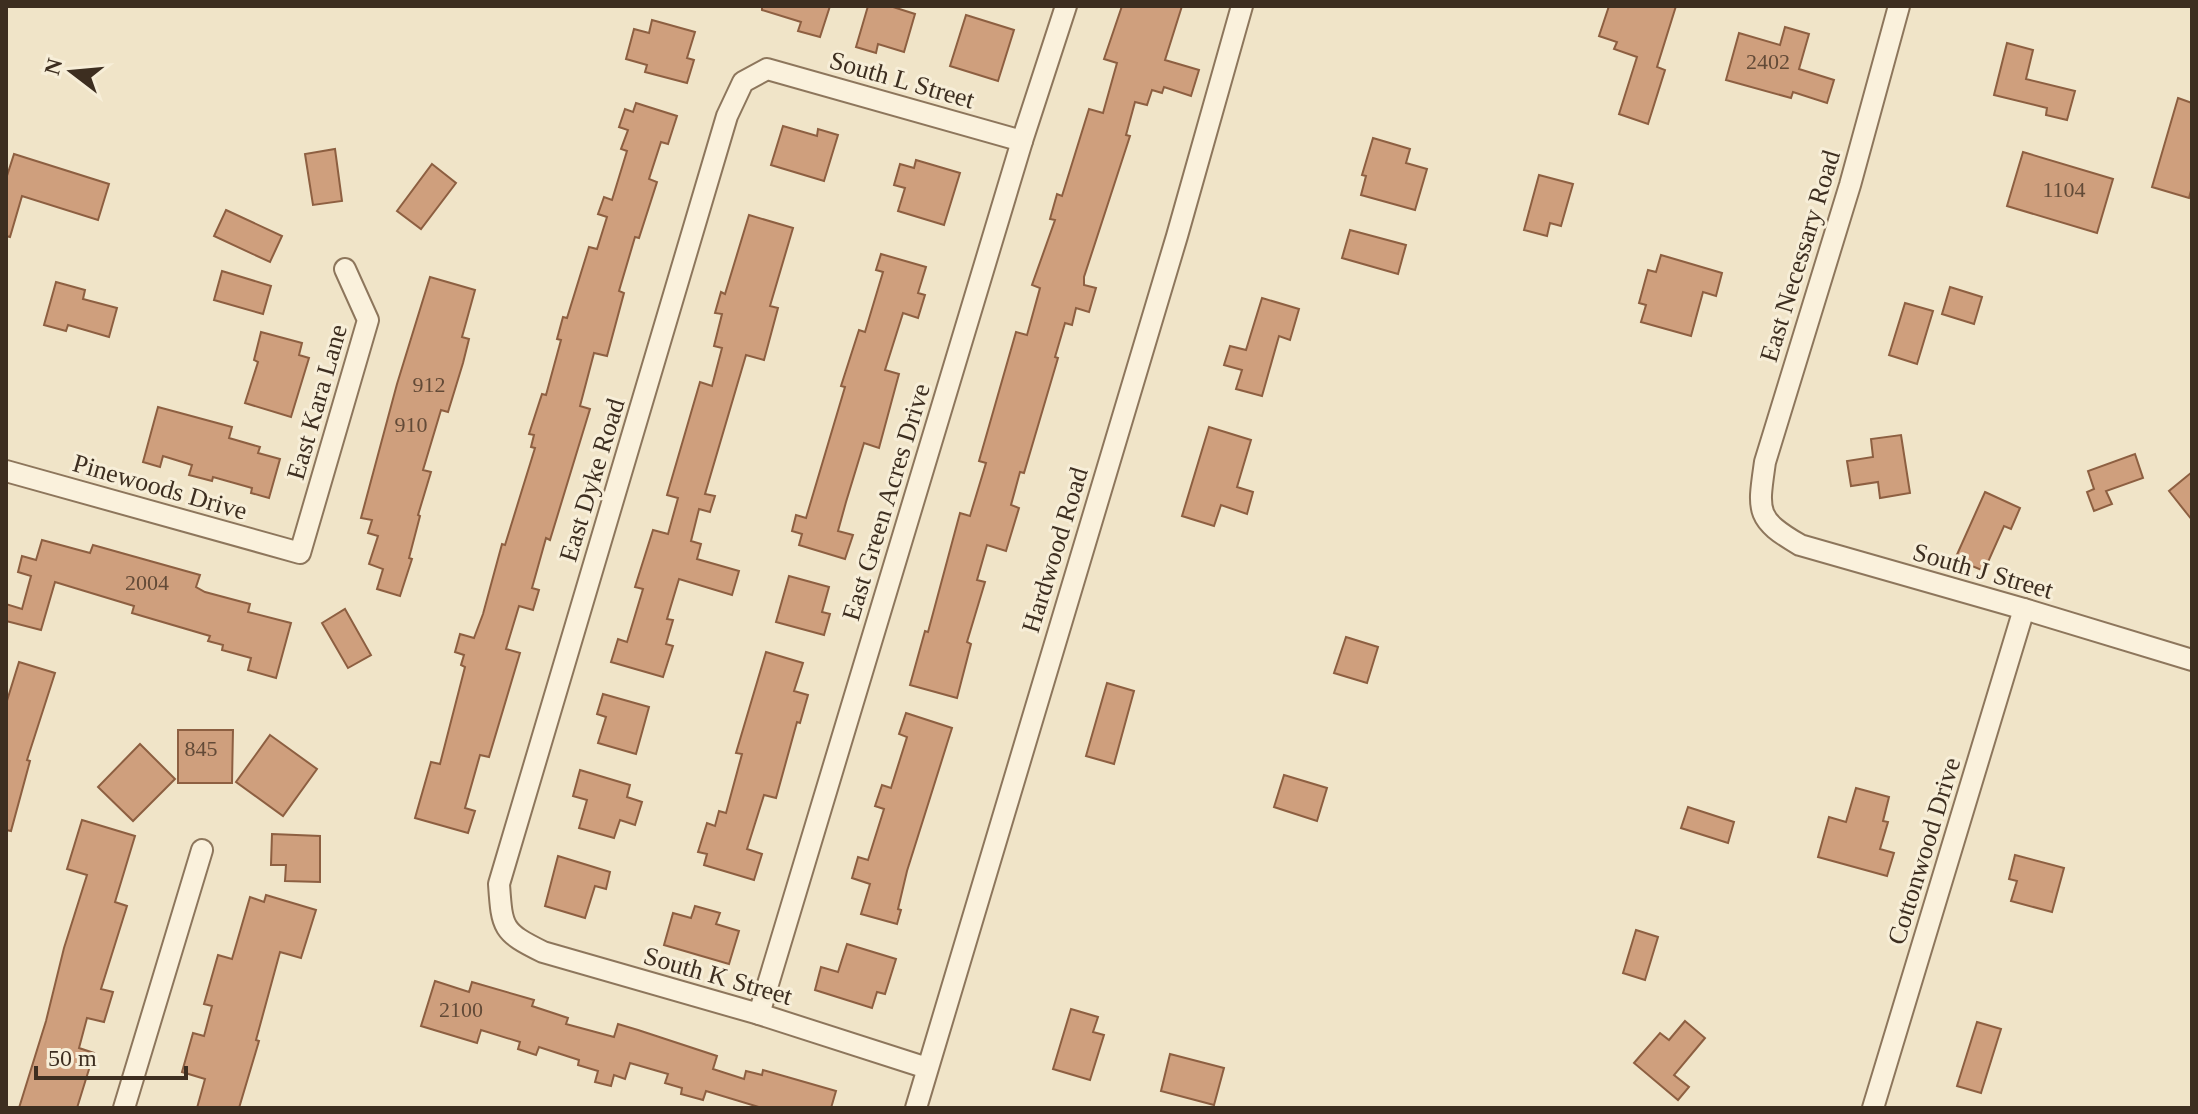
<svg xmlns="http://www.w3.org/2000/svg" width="2198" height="1114" viewBox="0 0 2198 1114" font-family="Georgia,serif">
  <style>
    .building { fill: #cf9f7d; stroke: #8d5f41; stroke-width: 2 }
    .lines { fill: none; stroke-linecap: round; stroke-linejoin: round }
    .minor-casing { stroke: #8d765c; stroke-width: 24 }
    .minor { stroke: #faf1dc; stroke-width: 20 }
    .labels { text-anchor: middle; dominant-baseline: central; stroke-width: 6; stroke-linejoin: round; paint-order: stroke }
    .number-label { font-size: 22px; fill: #624a37 }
    .street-label { font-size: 26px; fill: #3d2e20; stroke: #f7eed8 }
  </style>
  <rect width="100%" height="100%" fill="#f0e4c8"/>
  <!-- building -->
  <g class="building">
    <polygon points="762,6 830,6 820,37 798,31 801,22 762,10"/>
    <polygon points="868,6 890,6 915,14 904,52 878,44 876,53 856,47"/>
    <polygon points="1122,6 1182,6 1165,60 1199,70 1191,96 1164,87 1162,93 1152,90 1147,105 1135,102 1126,135 1130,136 1084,277 1084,285 1096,288 1089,312 1076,308 1072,325 1065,323 1055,357 1058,358 1024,473 1020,472 1011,505 1019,508 1006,551 987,545 977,580 985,582 967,642 971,644 957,698 910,685 925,631 928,632 960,513 970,516 986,463 979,461 1016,332 1027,335 1040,288 1032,285 1055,220 1050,219 1057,194 1062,196 1089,109 1103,113 1117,63 1104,59"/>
    <polygon points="1609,6 1676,6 1657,67 1665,70 1648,124 1619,114 1637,57 1614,49 1617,42 1599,36"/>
    <polygon points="966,15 1014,30 998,81 950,66"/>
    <polygon points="652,20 695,32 687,58 694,60 687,83 645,72 647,65 626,59 634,29 649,33"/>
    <polygon points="1785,27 1809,34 1799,69 1834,80 1827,103 1793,92 1791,98 1726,80 1739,33 1780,45"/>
    <polygon points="2007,43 2033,50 2026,79 2075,91 2067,120 2046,115 2047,108 1994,95"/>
    <polygon points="2178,98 2192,103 2192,187 2189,198 2152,187"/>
    <polygon points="636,103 677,116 668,144 661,142 649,179 657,182 639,238 635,237 619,291 624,293 607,356 594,353 580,406 590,409 550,540 546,538 532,588 539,590 533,610 519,606 506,649 520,653 489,757 480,755 465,808 475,811 468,833 415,818 431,762 440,764 465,667 461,665 464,655 455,652 460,634 474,638 483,614 502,544 505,545 535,448 531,447 534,435 529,434 542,394 546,395 561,340 557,339 563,317 567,318 589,247 597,249 607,217 598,214 604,197 612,200 627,151 621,149 628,130 619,127 625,109 633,112"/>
    <polygon points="783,126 817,136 818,129 838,135 824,181 771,165"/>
    <polygon points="1373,138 1410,149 1406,163 1427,169 1415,210 1361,195 1366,176 1362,175"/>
    <polygon points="335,149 342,201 313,205 305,154"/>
    <polygon points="2023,152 2113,179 2097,233 2007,206"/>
    <polygon points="14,154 109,184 98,220 22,196 10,237 6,236 6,179"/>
    <polygon points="916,160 960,173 944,225 898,211 905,188 894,185 900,164 914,168"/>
    <polygon points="432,164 456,183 421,229 397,211"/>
    <polygon points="1539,175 1573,184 1561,226 1550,223 1547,236 1524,230"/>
    <polygon points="226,210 282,236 270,262 214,236"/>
    <polygon points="749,215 793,228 770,306 778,308 764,360 746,355 705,494 715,496 710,512 699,509 691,541 701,544 697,559 739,571 732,595 679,579 667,619 673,620 666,644 673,646 663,677 611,662 618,639 627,642 643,589 635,587 653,530 668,534 678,498 667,495 700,382 712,386 722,348 714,346 722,314 715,313 721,292 725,294"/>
    <polygon points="1350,230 1406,245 1398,274 1342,258"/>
    <polygon points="881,254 926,267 918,293 925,295 918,318 903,313 885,370 899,374 879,448 864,443 846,502 838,531 853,535 845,559 799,545 802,534 792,531 796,515 806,518 845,387 841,386 859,330 865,332 883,272 876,270"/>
    <polygon points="1661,255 1722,273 1716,296 1703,292 1691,336 1641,322 1646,305 1639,303 1648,270 1656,272"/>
    <polygon points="222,271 271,286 263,314 214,300"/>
    <polygon points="430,277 475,290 462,337 469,339 463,363 448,412 441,410 423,470 431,472 418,515 420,516 409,558 412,559 400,596 377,589 383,569 369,564 378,536 368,533 372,520 361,518 397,384"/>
    <polygon points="56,282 85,290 83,299 117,308 109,337 68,325 66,331 44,325"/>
    <polygon points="1950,287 1982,297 1974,324 1942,314"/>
    <polygon points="1262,298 1299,309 1290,340 1279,336 1262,396 1236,389 1242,370 1224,365 1230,346 1246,350"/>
    <polygon points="1905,303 1933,311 1917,364 1889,355"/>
    <polygon points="261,332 302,343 299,355 309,358 291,417 245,403 258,362 254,360"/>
    <polygon points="158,407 232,427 229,438 260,447 258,453 280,459 269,498 251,493 252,488 213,477 212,481 189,475 192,465 163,456 160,467 143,462"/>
    <polygon points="1209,427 1251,440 1237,487 1253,492 1247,514 1221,505 1214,526 1182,516"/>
    <polygon points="1901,435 1910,493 1880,498 1878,482 1851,486 1847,461 1873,457 1871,439"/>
    <polygon points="2135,454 2143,478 2106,491 2112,504 2094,511 2087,492 2094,489 2088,471"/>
    <polygon points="2192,472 2192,520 2169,491"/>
    <polygon points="1985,492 2020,508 2011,529 2004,526 1984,571 1955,559"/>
    <polygon points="42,540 90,553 93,545 200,575 196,587 205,592 250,604 248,612 291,623 276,678 248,670 251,658 222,650 223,645 208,641 210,636 132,613 134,606 55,582 41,630 6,621 6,604 22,609 31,576 18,572 22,556 36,560"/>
    <polygon points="789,576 829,587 822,612 830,614 824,635 776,622"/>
    <polygon points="345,609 371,655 348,668 322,623"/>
    <polygon points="1346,637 1378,647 1367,683 1334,673"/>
    <polygon points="766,652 803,663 794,691 808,695 800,723 797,722 776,798 764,795 747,849 762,854 754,880 704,865 707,854 698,852 707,823 715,826 719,811 726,813 742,754 736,753"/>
    <polygon points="19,662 55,673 27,760 30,761 11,831 6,830 6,704"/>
    <polygon points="1107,683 1134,691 1114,764 1086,756"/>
    <polygon points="603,694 649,707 636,754 598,743 606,717 597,714"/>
    <polygon points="906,713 952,728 907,871 898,909 901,910 897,924 861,914 870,884 852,878 858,857 868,860 884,809 875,806 882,785 891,788 907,737 899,734"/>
    <polygon points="178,730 233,730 232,783 178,783"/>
    <polygon points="270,735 317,769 283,816 236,782"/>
    <polygon points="140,744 175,779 133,821 98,787"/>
    <polygon points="580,770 630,785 627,797 642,802 635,825 620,820 614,838 579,828 587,800 573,796"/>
    <polygon points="1284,775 1327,788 1317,821 1274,807"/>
    <polygon points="1856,788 1889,797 1883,821 1888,822 1880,849 1894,853 1887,876 1818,857 1829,817 1846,822"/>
    <polygon points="1688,807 1734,822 1728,843 1681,828"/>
    <polygon points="82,820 135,836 115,902 127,906 101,989 113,992 104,1022 87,1018 79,1048 94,1053 77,1108 19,1108 46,1021 64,948 87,875 67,869"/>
    <polygon points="272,834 320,836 320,882 285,881 286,865 271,865"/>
    <polygon points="2015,855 2064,868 2052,912 2011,901 2017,881 2009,879"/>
    <polygon points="558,856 610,872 606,889 595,886 585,918 545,906"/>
    <polygon points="266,895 316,910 301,958 280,952 256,1040 259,1041 239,1108 197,1108 205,1079 182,1072 193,1033 204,1036 212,1006 204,1004 218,955 232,959 250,897 264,902"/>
    <polygon points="695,906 720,913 716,924 739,931 729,964 664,945 673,913 691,918"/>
    <polygon points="1636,930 1658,937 1645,980 1623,973"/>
    <polygon points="847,944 896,959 885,994 877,992 872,1008 815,990 821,967 838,972"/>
    <polygon points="435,981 469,992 472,982 534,1000 532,1006 568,1018 566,1024 614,1037 618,1024 638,1030 717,1056 713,1069 744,1079 746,1071 762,1075 763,1070 836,1091 831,1108 762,1108 706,1091 703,1100 681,1094 682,1088 665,1083 668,1074 630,1063 625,1079 614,1075 611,1086 595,1082 598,1071 578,1065 579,1060 539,1047 536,1055 518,1049 520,1042 481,1030 477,1043 421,1026"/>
    <polygon points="1071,1009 1098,1017 1093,1032 1104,1035 1090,1080 1053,1069"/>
    <polygon points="1685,1021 1705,1038 1674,1075 1689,1087 1678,1100 1634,1063 1660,1033 1669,1040"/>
    <polygon points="1977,1022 2001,1029 1981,1093 1957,1086"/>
    <polygon points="1170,1054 1224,1068 1214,1105 1161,1091"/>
  </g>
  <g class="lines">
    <defs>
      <g id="minor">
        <path d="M 1899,6 L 1850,185 L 1765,462 C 1758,511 1755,519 1800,545 L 2024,609 L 2192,660"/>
        <polyline points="6,471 300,553 368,320 345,269"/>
        <polyline points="759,1014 1022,141 1066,6"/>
        <path d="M 927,1068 L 759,1014 L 543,952 C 502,932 502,928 499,884 L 727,116 L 743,82 L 767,69 L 1022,141"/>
        <polyline points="124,1108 202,850"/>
        <polyline points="916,1108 1177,236 1242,6"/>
        <polyline points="1873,1108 2024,609"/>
      </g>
    </defs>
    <!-- minor casing -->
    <use href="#minor" class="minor-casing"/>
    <!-- minor -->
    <use href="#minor" class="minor"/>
  </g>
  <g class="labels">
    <!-- number labels -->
    <g class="number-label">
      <text x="1768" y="61">2402</text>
      <text x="2064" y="189">1104</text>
      <text x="429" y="384">912</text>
      <text x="411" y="424">910</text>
      <text x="147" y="582">2004</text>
      <text x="201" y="748">845</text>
      <text x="461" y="1009">2100</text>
    </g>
    <!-- street labels -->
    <g class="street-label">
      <text transform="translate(902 80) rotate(16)">South L Street</text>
      <text transform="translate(1800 256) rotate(-73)">East Necessary Road</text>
      <text transform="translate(317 402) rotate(-74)">East Kara Lane</text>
      <text transform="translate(592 480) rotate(-73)">East Dyke Road</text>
      <text transform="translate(160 487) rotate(16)">Pinewoods Drive</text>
      <text transform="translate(886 502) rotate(-73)">East Green Acres Drive</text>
      <text transform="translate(1055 550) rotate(-73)">Hardwood Road</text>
      <text transform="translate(1983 571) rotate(16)">South J Street</text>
      <text transform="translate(1924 851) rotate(-73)">Cottonwood Drive</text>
      <text transform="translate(718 976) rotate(16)">South K Street</text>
    </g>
  </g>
  <!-- border -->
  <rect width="2198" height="1114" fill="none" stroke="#3d2e20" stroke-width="16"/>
  <!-- north arrow -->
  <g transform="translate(72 72) rotate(286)" stroke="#f7eed8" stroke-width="6" paint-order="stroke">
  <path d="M0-6L14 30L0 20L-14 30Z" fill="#3d2e20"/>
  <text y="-12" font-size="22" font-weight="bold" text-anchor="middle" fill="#3d2e20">N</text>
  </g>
  <!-- scale -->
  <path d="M36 1066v12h150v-12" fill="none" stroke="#3d2e20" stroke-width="4"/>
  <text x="48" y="1066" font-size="24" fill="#3d2e20" stroke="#f7eed8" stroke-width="6" paint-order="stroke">50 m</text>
</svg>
